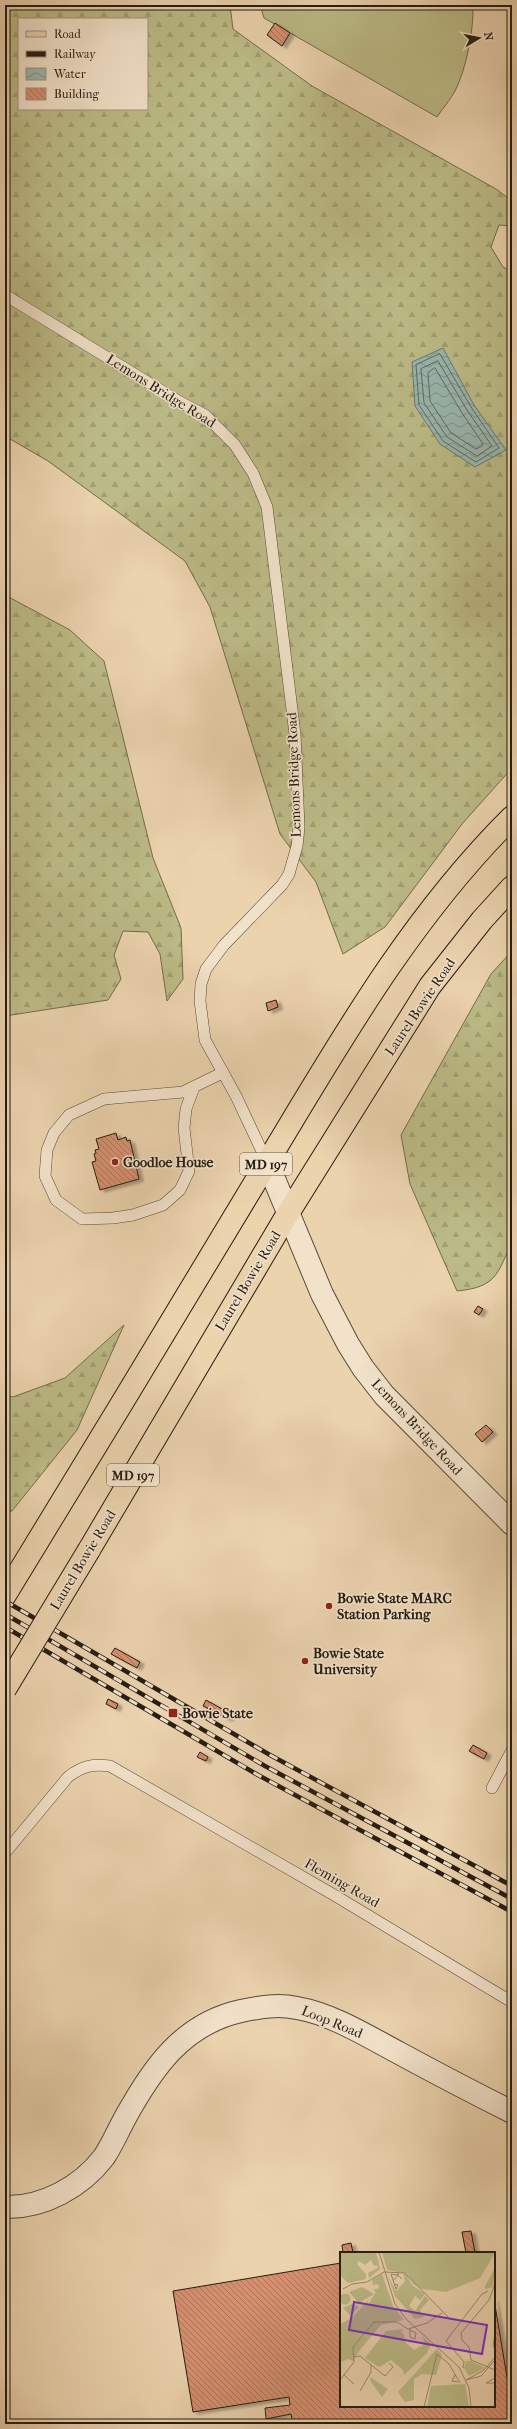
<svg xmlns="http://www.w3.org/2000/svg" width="517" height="2429" viewBox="0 0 517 2429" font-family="'IM FELL French Canon',serif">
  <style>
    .forest { fill: url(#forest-firs); stroke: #706c4c; fill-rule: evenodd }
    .pitch { fill: #bcbb87; stroke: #706c4c }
    .water { fill: url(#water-waves); stroke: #6b7970 }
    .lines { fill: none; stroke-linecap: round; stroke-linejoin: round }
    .shore { stroke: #5f6a60; stroke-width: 1 }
    .building { fill: url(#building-back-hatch); stroke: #251c12; filter: url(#shadow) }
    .lane-casing { stroke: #564a39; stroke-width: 12 }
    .street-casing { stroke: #564a39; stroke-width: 24 }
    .primary-casing { stroke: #251c12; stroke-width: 24 }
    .lane { stroke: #f2e2ca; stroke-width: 11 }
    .street { stroke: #f2e2ca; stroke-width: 22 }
    .primary { stroke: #ebd3ae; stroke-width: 22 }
    .rail-casing { stroke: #251c12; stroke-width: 4.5 }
    .rail { stroke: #f2e2ca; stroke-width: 3; stroke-dasharray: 9; stroke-linecap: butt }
    .primary-bridge-casing { stroke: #251c12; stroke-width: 24; stroke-linecap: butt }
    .primary-bridge { stroke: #ebd3ae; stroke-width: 22 }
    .poi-dot { fill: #8f2418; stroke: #f2e2ca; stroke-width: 1.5 }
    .labels { text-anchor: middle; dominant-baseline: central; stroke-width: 3; stroke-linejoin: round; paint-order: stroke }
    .shield { fill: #f2e2ca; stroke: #625749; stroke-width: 1 }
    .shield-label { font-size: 13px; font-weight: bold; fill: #251c12 }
    .street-label { font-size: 14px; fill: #251c12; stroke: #f2e2ca }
    .poi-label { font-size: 14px; font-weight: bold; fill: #251c12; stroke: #f2e2ca; text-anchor: start }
    .inset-road { fill: none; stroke: #9c8a70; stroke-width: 1 }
    .view { fill: #7b2cbf; fill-opacity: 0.15; stroke: #7b2cbf; stroke-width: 2 }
    .inset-edge { fill: none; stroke: #251c12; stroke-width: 2 }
  </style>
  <defs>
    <pattern id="forest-firs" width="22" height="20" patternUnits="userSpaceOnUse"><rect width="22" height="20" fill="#bcbb87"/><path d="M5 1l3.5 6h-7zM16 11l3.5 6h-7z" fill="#a1a074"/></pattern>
    <pattern id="water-waves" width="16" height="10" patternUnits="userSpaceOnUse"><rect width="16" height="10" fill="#99b7af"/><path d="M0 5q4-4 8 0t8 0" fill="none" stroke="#7d948d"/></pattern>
    <pattern id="building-back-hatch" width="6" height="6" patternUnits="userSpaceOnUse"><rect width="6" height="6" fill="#d69070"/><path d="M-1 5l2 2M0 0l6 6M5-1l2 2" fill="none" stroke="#ad755b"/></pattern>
    <filter id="shadow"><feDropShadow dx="4.5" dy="2.5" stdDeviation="1" flood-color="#0004"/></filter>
  </defs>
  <rect width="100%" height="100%" fill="#ebd3ae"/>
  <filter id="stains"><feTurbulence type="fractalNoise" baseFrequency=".005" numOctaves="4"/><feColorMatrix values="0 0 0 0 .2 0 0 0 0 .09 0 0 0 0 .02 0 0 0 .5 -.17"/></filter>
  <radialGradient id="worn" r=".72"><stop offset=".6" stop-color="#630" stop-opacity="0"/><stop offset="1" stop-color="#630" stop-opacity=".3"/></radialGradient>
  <!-- forest -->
  <g class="forest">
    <path d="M 5,5 L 230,5 L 233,29 L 312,86 L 496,189 L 512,201 L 512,226 L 499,225 L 491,247 L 503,267 L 512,272 L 512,768 L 462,824 L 385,927 L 343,954 L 316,882 L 280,834 L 210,607 L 185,561 L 48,461 L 5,436 ZM 19,19 L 147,19 L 147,109 L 19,109 Z"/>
    <polygon points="5,595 70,630 104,661 153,858 181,928 183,979 167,1001 160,954 148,932 123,931 114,955 121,979 108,1000 5,1016"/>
    <path d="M 512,951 L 512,1242 C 497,1274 497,1287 457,1291 L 410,1184 L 401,1135 L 491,974 Z"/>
    <polygon points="124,1325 77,1430 12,1511 5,1512 5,1395 13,1397 65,1378"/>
  </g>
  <!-- pitch -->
  <path class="pitch" d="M 260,5 L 473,5 C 474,29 466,70 455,91 C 450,100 443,108 437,117 L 264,18 Z"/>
  <!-- water -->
  <polygon class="water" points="443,348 474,405 506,450 475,467 440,444 415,406 412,362"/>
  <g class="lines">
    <!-- shore -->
    <g class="shore">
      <polygon points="440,354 471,407 499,448 476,462 443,441 419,405 416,365"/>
      <polygon points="438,361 467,410 492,446 477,456 447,437 424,403 421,369"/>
      <polygon points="435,368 462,413 483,444 482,446 476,449 451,433 430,401 428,373"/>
    </g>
  </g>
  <!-- building -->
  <g class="building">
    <polygon points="275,23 290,33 282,46 267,35"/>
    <polygon points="276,1000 278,1007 268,1011 266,1003"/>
    <polygon points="116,1133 118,1140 126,1137 127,1141 130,1140 139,1179 100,1190 92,1162 96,1161 94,1154 96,1153 95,1150 99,1149 96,1139"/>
    <polygon points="478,1306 483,1309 479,1315 474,1312"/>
    <polygon points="486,1425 493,1432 482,1442 475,1434"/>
    <polygon points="115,1648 140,1662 137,1668 111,1654"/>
    <polygon points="108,1699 118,1704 116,1709 106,1704"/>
    <polygon points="206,1700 231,1714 228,1719 203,1706"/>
    <polygon points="473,1745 487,1753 484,1759 469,1751"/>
    <polygon points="200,1752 208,1757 206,1761 197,1757"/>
    <polygon points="471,2231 475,2253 466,2253 462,2232"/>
    <polygon points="351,2243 353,2253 343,2253 342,2245"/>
    <polygon points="341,2263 341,2406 494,2406 494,2299 508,2383 512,2383 512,2392 510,2392 512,2424 293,2424 291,2414 266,2419 265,2408 290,2405 289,2397 193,2412 173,2291"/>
  </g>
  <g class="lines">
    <defs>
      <g id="lane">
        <polyline points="5,295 180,402 205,415 235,445 253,473 267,507 295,734 299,827 297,846 289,874 282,885 224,945 206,969 201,984 200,1001 205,1040 236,1096 267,1162"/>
        <polyline points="194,1087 186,1109 184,1128 189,1171 180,1190 163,1205 133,1215 113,1218 82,1219 56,1200 45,1176 47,1150 54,1133 69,1115 104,1099 183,1092 222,1073"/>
        <polyline points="492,1788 512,1750"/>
        <path d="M 5,1853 L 68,1777 C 82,1766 92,1764 110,1766 L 334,1895 L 512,2002"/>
      </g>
      <g id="street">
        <polyline points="267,1162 322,1294 348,1344 363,1368 384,1395 512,1524"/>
        <path d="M 5,2207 C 43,2208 81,2187 104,2157 C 112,2145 118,2131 125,2118 C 152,2069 182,2024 241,2011 C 260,2007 278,2004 297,2008 C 332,2014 367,2036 399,2053 C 436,2073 474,2093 512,2112"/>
      </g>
      <g id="primary">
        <polyline points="89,1550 287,1215 430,986 482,920 512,887"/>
        <path d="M 5,1595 C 92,1454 176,1313 262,1171 C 337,1047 408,920 512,817"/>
      </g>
    </defs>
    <!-- lane casing -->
    <use href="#lane" class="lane-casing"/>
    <!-- street casing -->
    <use href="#street" class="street-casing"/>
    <!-- primary casing -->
    <use href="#primary" class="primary-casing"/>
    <!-- lane -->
    <use href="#lane" class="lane"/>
    <!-- street -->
    <use href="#street" class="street"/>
    <!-- primary -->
    <use href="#primary" class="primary"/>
    <defs>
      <g id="rail">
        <polyline points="5,1601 270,1755 512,1886"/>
        <polyline points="5,1614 265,1766 512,1899"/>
        <polyline points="5,1627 258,1775 512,1912"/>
      </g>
    </defs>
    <!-- rail casing -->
    <use href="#rail" class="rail-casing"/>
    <!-- rail -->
    <use href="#rail" class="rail"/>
    <defs>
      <polyline id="primary-bridge" points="5,1689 89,1550"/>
    </defs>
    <!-- primary-bridge casing -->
    <use href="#primary-bridge" class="primary-bridge-casing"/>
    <!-- primary-bridge -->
    <use href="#primary-bridge" class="primary-bridge"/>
  </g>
  <!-- markers -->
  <g class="poi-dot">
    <circle cx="115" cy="1162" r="4"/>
    <circle cx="329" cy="1606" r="4"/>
    <circle cx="305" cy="1661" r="4"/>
    <rect x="168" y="1708" width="10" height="10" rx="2"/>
  </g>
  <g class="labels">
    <!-- shield labels -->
    <g class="shield">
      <rect x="240" y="1153" width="52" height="22" rx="3"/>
      <rect x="107" y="1464" width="52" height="22" rx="3"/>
    </g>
    <g class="shield-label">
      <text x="266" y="1164">MD 197</text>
      <text x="133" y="1475">MD 197</text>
    </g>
    <!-- street labels -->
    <g class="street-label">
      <text transform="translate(161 391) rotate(32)">Lemons Bridge Road</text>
      <text transform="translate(294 775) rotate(-92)">Lemons Bridge Road</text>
      <text transform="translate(420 1007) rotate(-56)">Laurel Bowie Road</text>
      <text transform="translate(248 1281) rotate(-59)">Laurel Bowie Road</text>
      <text transform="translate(417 1427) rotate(47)">Lemons Bridge Road</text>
      <text transform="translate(83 1560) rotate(-59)">Laurel Bowie Road</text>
      <text transform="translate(342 1883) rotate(30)">Fleming Road</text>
      <text transform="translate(332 2022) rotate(22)">Loop Road</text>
    </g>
    <!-- poi labels -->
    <g class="poi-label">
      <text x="123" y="1162">Goodloe House</text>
      <text x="337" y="1598">Bowie State MARC<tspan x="337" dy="16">Station Parking</tspan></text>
      <text x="313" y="1653">Bowie State<tspan x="313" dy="16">University</tspan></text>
      <text x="182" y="1713">Bowie State</text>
    </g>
  </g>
  <!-- overview -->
  <g transform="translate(340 2252)">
    <rect width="155" height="155" fill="#ebd3ae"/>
    <path d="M 0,0 L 36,0 L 40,17 L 29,26 L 28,21 L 38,16 L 37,13 L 34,14 L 31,8 L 25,13 L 19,9 L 17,12 L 26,22 L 26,27 L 8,31 L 0,23 ZM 155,16 L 153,35 L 145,37 L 145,34 ZM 42,22 L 53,54 L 64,68 L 41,73 L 19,99 L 13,109 L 9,107 L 0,110 L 0,72 L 12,66 L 29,47 L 26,53 L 28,53 L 36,40 L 33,38 L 39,36 L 38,32 L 33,33 L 32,28 ZM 63,22 L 67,22 L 72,33 L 85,42 L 80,48 L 75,44 L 69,54 L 75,59 L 85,44 L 89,48 L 80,58 L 84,65 L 75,67 L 55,44 L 48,24 L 56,39 L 65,29 ZM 64,77 L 61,80 L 64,82 L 65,90 L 74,98 L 85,92 L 82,84 L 91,92 L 87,101 L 64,123 L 63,118 L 51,108 L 39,115 L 25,106 L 46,79 ZM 97,97 L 102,103 L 96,123 L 82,122 L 74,127 L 74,148 L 65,150 L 58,140 ZM 126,109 L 131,109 L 145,116 L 129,124 L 124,116 ZM 30,125 L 48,137 L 42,145 L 31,130 ZM 125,132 L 129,155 L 87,155 L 91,134 Z" fill="#bcbb87"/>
    <path d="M 42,0 L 155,0 L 155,1 L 140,26 L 106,40 L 82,37 L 73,32 L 68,22 L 47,18 Z" fill="#bcbb87"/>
    <path d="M 22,35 L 34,42 L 19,51 L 9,40 ZM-0.5 47a5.5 5.5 0 1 1 11 0a5.5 5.5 0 1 1-11 0ZM 12,52 L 19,55 L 11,64 L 3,56 Z" fill="#bcbb87"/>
    <path class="inset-road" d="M 39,0 L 55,52 L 66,67 L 119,115 L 129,136 L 131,155M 53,29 L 58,23 L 62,27M 54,32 L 58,33 L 56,37 L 51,22 L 58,23 L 58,20M 3,37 L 12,32 L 27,30 L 44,20 L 65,21 L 111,68M 70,76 L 70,85 L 75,87 L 76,81 L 70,78M 155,81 L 153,94 L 155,97M 14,105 L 20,104 L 45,124 L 53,115 L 49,111M 131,108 L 129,95 L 122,88 L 121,81 L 149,48 L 155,32M 131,108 L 155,118M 123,116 L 124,110 L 106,89 L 142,42 L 148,39M 4,123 L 14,132M 115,123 L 112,129 L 118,130M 155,126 L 146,131 L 155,131M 0,128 L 14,110 L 13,95 L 34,70 L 57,70 L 68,77 L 87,71 L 102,61M 126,128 L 144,118 L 155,105M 126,128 L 141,124 L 155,108M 20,139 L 31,120 L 31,113M 84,155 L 97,102 L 109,112 L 120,131"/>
    <path class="view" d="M 14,50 L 147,73 L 142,102 L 9,78 Z"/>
    <rect width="155" height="155" class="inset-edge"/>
  </g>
  <!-- margin -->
  <rect width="517" height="2429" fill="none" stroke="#ebd3ae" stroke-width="20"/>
  <rect x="6" y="6" width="505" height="2417" fill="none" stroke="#251c12" stroke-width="2"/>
  <rect x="10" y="10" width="497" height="2409" fill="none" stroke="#251c12"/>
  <!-- legend -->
  <rect x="18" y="18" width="130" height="92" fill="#f2e2ca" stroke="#a09380"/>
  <rect x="26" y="31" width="20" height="6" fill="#ebd3ae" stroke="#a09380"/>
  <text x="54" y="38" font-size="12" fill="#251c12">Road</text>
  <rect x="26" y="51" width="20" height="6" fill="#251c12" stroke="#a09380"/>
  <text x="54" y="58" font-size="12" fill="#251c12">Railway</text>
  <rect x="26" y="68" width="20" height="12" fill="url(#water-waves)" stroke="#a09380"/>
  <text x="54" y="78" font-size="12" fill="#251c12">Water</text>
  <rect x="26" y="88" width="20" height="12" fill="url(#building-back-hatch)" stroke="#a09380"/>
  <text x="54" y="98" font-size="12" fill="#251c12">Building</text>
  <!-- north arrow -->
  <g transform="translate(479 38) rotate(80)" stroke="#f2e2ca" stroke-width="3" paint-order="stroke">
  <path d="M0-3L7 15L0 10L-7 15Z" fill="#251c12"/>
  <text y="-6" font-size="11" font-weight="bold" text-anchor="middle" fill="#251c12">N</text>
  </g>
  <rect width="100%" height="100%" filter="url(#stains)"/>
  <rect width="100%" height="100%" fill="url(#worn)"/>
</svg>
